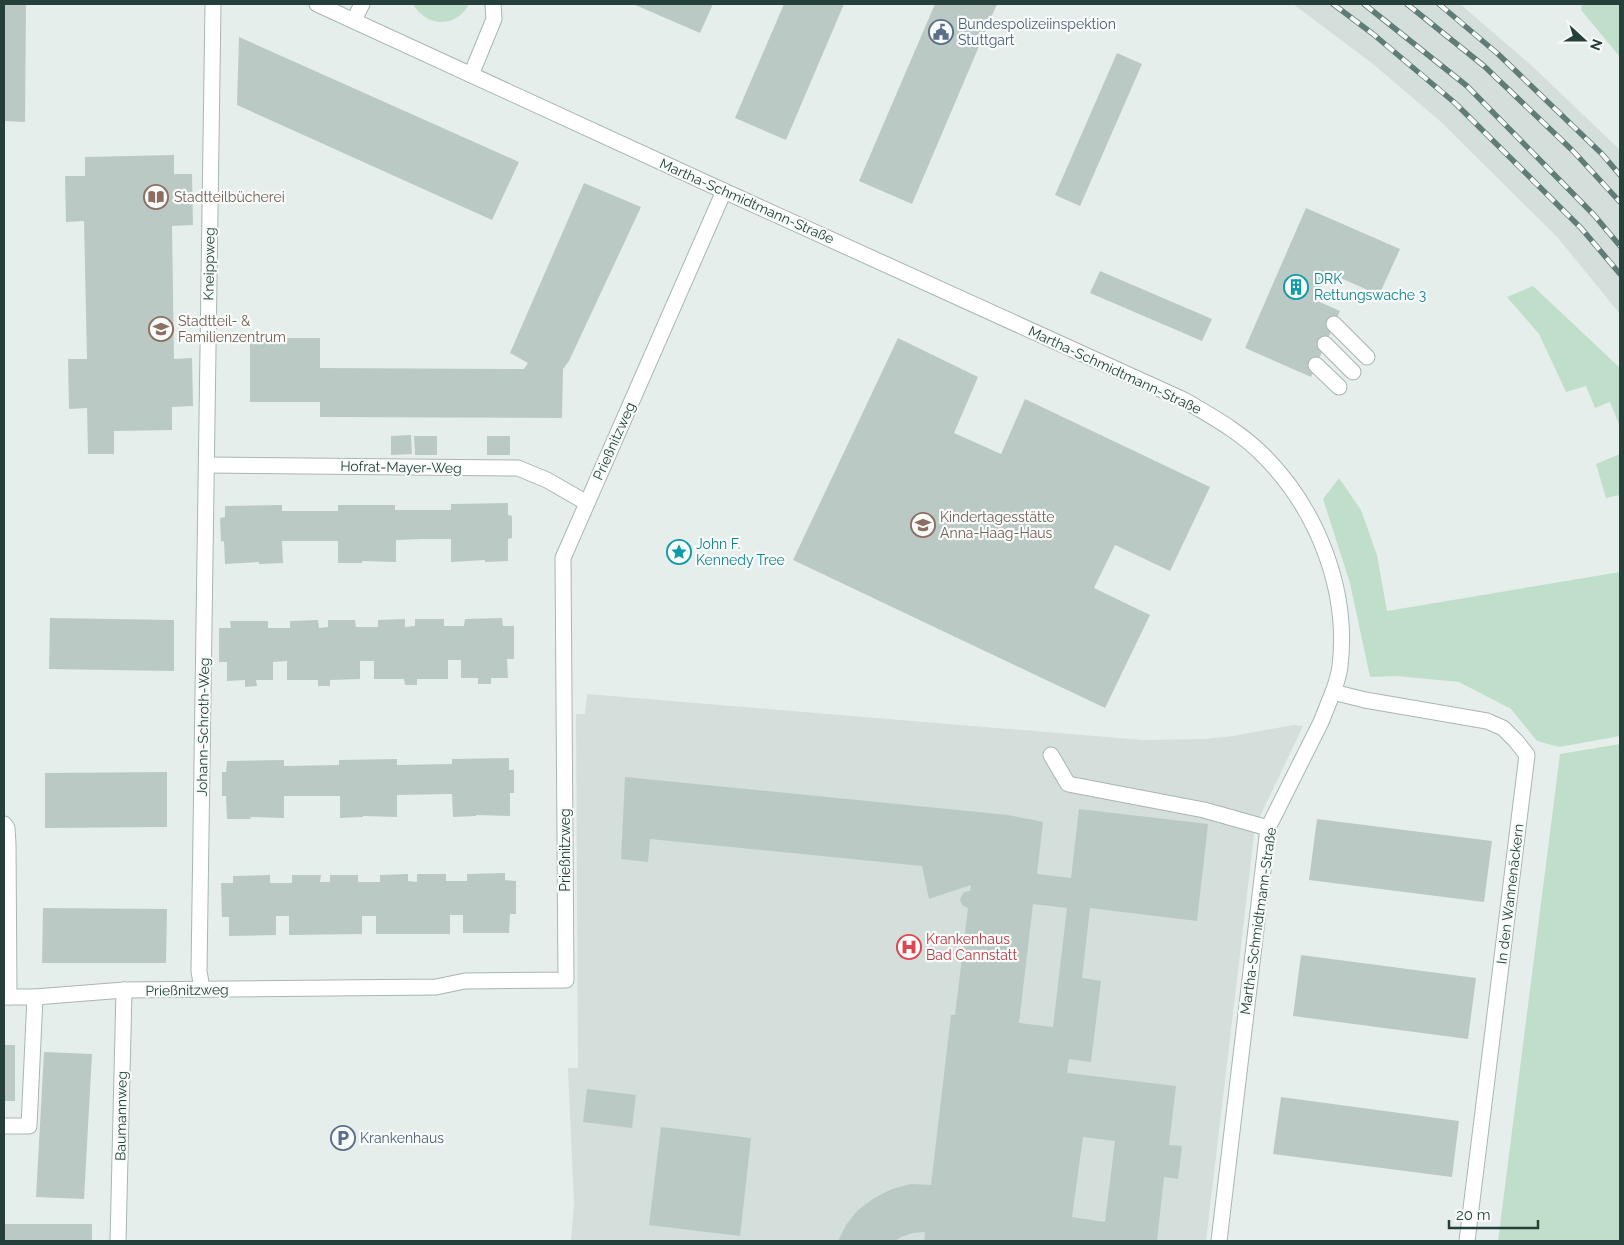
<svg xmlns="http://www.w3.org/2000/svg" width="1624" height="1245" viewBox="0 0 1624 1245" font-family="Raleway,sans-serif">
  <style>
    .built { fill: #d4deda }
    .green { fill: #c0dfca }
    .building { fill: #bbc9c4; fill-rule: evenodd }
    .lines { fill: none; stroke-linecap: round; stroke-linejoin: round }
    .service-casing { stroke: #a8b6b3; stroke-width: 17 }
    .minor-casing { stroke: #a8b6b3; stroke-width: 17 }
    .service { stroke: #fff; stroke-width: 15 }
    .minor { stroke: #fff; stroke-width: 15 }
    .rail-casing { stroke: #607c76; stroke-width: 5.5 }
    .rail { stroke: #f7fbf9; stroke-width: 4; stroke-dasharray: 11; stroke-linecap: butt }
    .labels { text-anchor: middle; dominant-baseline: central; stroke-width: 4.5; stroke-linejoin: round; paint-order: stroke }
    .service-label { font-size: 14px; fill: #4e5e75; stroke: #f7fbf9; text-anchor: start }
    .education-label { font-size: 14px; fill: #785e54; stroke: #f7fbf9; text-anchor: start }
    .street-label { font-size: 14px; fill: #25403b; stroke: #f7fbf9 }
    .culture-label { font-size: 14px; fill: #0d838f; stroke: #f7fbf9; text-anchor: start }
    .health-label { font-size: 14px; fill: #be3a42; stroke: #f7fbf9; text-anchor: start }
  </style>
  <rect width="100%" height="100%" fill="#e6eeeb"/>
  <!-- built -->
  <g class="built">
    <polygon points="1293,4 1460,4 1531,65 1620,150 1620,314 1558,238 1441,122 1373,64"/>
    <polygon points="587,694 1143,740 1204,739 1233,736 1293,725 1303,726 1255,827 1206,1241 571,1241 574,1204 568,1068 578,1068 576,714 585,714"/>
  </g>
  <!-- green -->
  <g class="green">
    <path d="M 413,4 L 469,4 C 456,29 426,27 413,4 Z"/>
    <polygon points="1582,4 1620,4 1620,57 1581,10"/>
    <polygon points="1533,286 1620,368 1620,427 1610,402 1595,408 1586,386 1566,392 1539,334 1507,297"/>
    <polygon points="1620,454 1620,495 1606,498 1596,464"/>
    <polygon points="1339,478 1361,510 1377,555 1387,611 1620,572 1620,736 1559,747 1537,741 1511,709 1459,682 1396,676 1370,677 1350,583 1323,499"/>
    <polygon points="1620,744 1620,1241 1498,1241 1560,754"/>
  </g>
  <!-- building -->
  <g class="building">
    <polygon points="4,4 26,4 25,122 4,121"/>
    <polygon points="633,4 713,4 700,33"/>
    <polygon points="784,4 844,4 786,140 735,118"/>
    <polygon points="935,4 997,4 912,204 859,181"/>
    <polygon points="239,37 519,162 492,220 237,105"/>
    <polygon points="1117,53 1142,64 1080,206 1055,195"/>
    <polygon points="174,155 174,174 192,174 193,225 172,226 174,359 192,358 193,406 172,407 172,430 114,431 114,454 88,454 87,408 69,409 68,359 87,359 84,221 66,222 65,176 85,176 85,157"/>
    <polygon points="584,183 641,207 569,361 563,369 562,418 320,417 320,402 250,402 250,338 320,338 320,368 524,369 528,363 510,353"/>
    <polygon points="1306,208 1400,249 1379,295 1327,272 1315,300 1340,311 1311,377 1245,348"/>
    <polygon points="1100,271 1212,319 1202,341 1090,293"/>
    <polygon points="898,338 978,377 954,433 1001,454 1025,399 1210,487 1170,571 1115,545 1094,588 1150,615 1105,708 793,560"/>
    <polygon points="411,435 412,454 391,455 391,436"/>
    <polygon points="414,436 437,436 437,455 415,455"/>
    <rect x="487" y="436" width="23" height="19"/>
    <polygon points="508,503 508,515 512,516 512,538 508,539 508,561 485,562 485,560 451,562 451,539 423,539 396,540 396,562 362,561 362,563 338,563 338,541 282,541 283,563 259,564 259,562 225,564 224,541 221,542 220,518 225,517 225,506 282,505 282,511 338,511 338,505 395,505 395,510 451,510 451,504"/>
    <polygon points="50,618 174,620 174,671 49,669"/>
    <polygon points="502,618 503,626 514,626 514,659 507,659 508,678 491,678 491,684 478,684 478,678 461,678 461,660 448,660 448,679 417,679 417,685 405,685 404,679 374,679 374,661 360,661 360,679 330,680 330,686 318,686 318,680 287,680 287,661 273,662 273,680 256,680 257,686 245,687 245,680 227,681 227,662 219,662 219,628 231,628 230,621 268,621 268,628 290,628 290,621 318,620 319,628 328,627 328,620 355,620 356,627 378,627 378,620 405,619 405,627 415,626 415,619 444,619 444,626 464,626 465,619"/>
    <polygon points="509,758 509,770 514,770 514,793 510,793 510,816 476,815 476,816 453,817 452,794 397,795 397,817 363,816 363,817 340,818 340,796 284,796 284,818 250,817 251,819 227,819 226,796 222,796 222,772 226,772 227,761 284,760 284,766 339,765 339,760 397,759 397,765 452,764 452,759"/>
    <polygon points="167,772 167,827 45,828 45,773"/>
    <path d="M 625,777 L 1008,815 L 1043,822 L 1037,874 L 1071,878 L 1079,809 L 1208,824 L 1197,921 L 1090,908 L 1082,978 L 1101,981 L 1091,1062 L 1069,1059 L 1067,1073 L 1176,1086 L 1169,1145 L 1182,1146 L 1178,1179 L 1164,1177 L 1157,1241 L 924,1241 L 925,1232 L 913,1233 L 901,1237 L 895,1241 L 838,1241 L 846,1225 L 858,1210 L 874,1198 L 892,1189 L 911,1184 L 931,1185 L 951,1015 L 955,1015 L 968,908 L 962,905 L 960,899 L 964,892 L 970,891 L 971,885 L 929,899 L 922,866 L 650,839 L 648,862 L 621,859 ZM 1033,904 L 1067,908 L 1053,1027 L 1019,1023 ZM 1083,1137 L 1115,1141 L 1105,1222 L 1072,1217 Z"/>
    <polygon points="1317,819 1492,841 1484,902 1309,880"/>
    <polygon points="505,873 505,880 516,881 516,914 510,914 509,933 463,933 463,915 450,915 450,934 376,934 376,916 362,916 362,934 289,935 289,916 276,916 276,935 229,936 229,917 222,917 221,883 233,883 233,876 270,875 270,883 292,883 292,875 321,875 320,882 330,882 330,875 358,875 358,882 380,882 380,875 408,874 408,881 417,882 417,874 446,874 446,881 467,881 467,874"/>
    <polygon points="43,908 167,909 166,963 42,963"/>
    <polygon points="1301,955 1476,978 1468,1039 1293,1016"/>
    <rect x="4" y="1045" width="11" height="56"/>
    <polygon points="44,1052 92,1054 84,1199 36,1197"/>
    <polygon points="587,1089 636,1095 632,1128 583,1122"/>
    <polygon points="1281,1097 1459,1121 1452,1177 1273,1154"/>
    <polygon points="661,1127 751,1138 740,1236 649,1225"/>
    <rect x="4" y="1224" width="88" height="17"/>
  </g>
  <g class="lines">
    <defs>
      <g id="service">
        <polyline points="354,20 362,4"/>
        <polyline points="471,75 494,19 493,4"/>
        <polyline points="1334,324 1367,357"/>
        <polyline points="1325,344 1353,372"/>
        <polyline points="1316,365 1339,387"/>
        <polyline points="1051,755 1068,784 1204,810 1268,828"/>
        <polyline points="4,824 7,828 8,844 9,997"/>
        <polyline points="4,1126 29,1126 35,997"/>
        <polyline points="1219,1241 1268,828 1321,722 1333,692"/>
      </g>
      <g id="minor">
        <path d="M 317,4 L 724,191 L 1184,400 C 1213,417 1242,433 1265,457 C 1318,511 1349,591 1340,666 C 1339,675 1336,684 1333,692 L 1365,700 L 1487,721 L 1503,728 L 1516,741 L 1527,755 L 1467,1241"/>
        <polyline points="207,465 518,468 547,480 587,503"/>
        <polyline points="202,989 199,971 213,4"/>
        <polyline points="4,997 35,997 124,990 436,987 465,981 566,980 563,558 724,191"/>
        <polyline points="118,1241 124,990"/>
      </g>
    </defs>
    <!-- service casing -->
    <use href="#service" class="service-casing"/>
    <!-- minor casing -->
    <use href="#minor" class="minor-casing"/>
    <!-- service -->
    <use href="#service" class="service"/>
    <!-- minor -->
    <use href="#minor" class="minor"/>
    <defs>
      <g id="rail">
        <polyline points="1333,4 1373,34 1455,103 1581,228 1620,274"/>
        <polyline points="1364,4 1467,86 1594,215 1620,246"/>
        <polyline points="1407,4 1484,66 1573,151 1620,202"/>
        <polyline points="1439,4 1498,54 1602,154 1620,175"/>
      </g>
    </defs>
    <!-- rail casing -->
    <use href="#rail" class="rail-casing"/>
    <!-- rail -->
    <use href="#rail" class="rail"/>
  </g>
  <!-- icons -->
  <defs>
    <symbol id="civic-ring" viewBox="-11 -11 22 22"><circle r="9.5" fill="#f7fbf9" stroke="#5c6f8a" stroke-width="1.5"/><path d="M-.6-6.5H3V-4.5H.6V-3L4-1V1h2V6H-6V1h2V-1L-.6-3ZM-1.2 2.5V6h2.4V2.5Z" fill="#5c6f8a"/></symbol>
    <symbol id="library-ring" viewBox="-11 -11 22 22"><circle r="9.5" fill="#f7fbf9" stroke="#8d6e63" stroke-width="1.5"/><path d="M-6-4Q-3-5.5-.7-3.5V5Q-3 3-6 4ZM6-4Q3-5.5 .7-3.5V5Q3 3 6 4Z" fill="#8d6e63"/></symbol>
    <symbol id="building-ring" viewBox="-11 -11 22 22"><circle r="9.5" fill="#f7fbf9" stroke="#0f9aa8" stroke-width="1.5"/><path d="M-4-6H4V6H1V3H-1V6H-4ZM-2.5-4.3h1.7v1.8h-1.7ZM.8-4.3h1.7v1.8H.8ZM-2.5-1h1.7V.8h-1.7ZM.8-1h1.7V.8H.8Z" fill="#0f9aa8"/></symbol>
    <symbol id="school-ring" viewBox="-11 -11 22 22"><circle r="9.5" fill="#f7fbf9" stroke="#8d6e63" stroke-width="1.5"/><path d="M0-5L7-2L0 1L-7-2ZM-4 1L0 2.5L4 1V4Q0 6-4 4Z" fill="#8d6e63"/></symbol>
    <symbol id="sight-ring" viewBox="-11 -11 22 22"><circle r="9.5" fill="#f7fbf9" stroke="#0f9aa8" stroke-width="1.5"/><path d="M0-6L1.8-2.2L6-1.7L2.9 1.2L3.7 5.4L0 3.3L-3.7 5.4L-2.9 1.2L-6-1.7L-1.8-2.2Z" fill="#0f9aa8"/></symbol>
    <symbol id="hospital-ring" viewBox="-11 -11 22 22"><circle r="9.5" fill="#f7fbf9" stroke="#e0444e" stroke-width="1.5"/><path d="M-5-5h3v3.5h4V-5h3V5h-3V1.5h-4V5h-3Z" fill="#e0444e"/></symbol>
    <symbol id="parking-ring" viewBox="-11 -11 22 22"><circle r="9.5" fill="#f7fbf9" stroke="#5c6f8a" stroke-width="1.5"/><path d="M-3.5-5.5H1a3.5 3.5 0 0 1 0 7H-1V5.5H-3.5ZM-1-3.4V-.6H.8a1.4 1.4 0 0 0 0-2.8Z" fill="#5c6f8a"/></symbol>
  </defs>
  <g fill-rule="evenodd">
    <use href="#civic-ring" x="927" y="18" width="28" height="28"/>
    <use href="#library-ring" x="142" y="183" width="28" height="28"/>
    <use href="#building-ring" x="1282" y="273" width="28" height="28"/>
    <use href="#school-ring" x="147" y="315" width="28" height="28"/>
    <use href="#school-ring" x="909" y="511" width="28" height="28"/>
    <use href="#sight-ring" x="665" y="538" width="28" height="28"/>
    <use href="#hospital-ring" x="895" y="933" width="28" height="28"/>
    <use href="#parking-ring" x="329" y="1124" width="28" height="28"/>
  </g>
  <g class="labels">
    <!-- service labels -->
    <g class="service-label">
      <text x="958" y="24">Bundespolizeiinspektion<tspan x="958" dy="16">Stuttgart</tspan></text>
      <text x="360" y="1138">Krankenhaus</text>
    </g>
    <!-- education labels -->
    <g class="education-label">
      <text x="174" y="197">Stadtteilbücherei</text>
      <text x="178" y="321">Stadtteil- &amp;<tspan x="178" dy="16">Familienzentrum</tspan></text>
      <text x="940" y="517">Kindertagesstätte<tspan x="940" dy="16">Anna-Haag-Haus</tspan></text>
    </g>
    <!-- street labels -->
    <g class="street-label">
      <text transform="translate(747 201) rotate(24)">Martha-Schmidtmann-Straße</text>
      <text transform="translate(209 264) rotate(-89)">Kneippweg</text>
      <text transform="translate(1115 370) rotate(25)">Martha-Schmidtmann-Straße</text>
      <text transform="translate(614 441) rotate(-66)">Prießnitzweg</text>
      <text transform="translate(401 467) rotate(1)">Hofrat-Mayer-Weg</text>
      <text transform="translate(203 727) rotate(-89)">Johann-Schroth-Weg</text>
      <text transform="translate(565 850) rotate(-90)">Prießnitzweg</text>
      <text transform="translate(1510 894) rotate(-83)">In den Wannenäckern</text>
      <text transform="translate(1258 921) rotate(-82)">Martha-Schmidtmann-Straße</text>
      <text transform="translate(187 990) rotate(-1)">Prießnitzweg</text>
      <text transform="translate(121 1116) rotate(-89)">Baumannweg</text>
    </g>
    <!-- culture labels -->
    <g class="culture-label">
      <text x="1314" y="279">DRK<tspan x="1314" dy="16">Rettungswache 3</tspan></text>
      <text x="696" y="544">John F.<tspan x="696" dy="16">Kennedy Tree</tspan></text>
    </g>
    <!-- health labels -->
    <g class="health-label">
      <text x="926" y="939">Krankenhaus<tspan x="926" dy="16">Bad Cannstatt</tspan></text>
    </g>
  </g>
  <!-- border -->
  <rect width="1624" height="1245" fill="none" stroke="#25403b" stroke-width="10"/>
  <!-- north arrow -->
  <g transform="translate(1584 40) rotate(111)" stroke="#f7fbf9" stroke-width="4" paint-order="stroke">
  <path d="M0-4L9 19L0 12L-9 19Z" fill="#25403b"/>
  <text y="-8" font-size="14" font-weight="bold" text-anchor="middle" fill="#25403b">N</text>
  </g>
  <!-- scale -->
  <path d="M1449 1220v8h89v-8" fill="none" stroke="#25403b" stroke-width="2.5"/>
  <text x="1456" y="1220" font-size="15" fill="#25403b" stroke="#f7fbf9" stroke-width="4" paint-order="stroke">20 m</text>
</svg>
